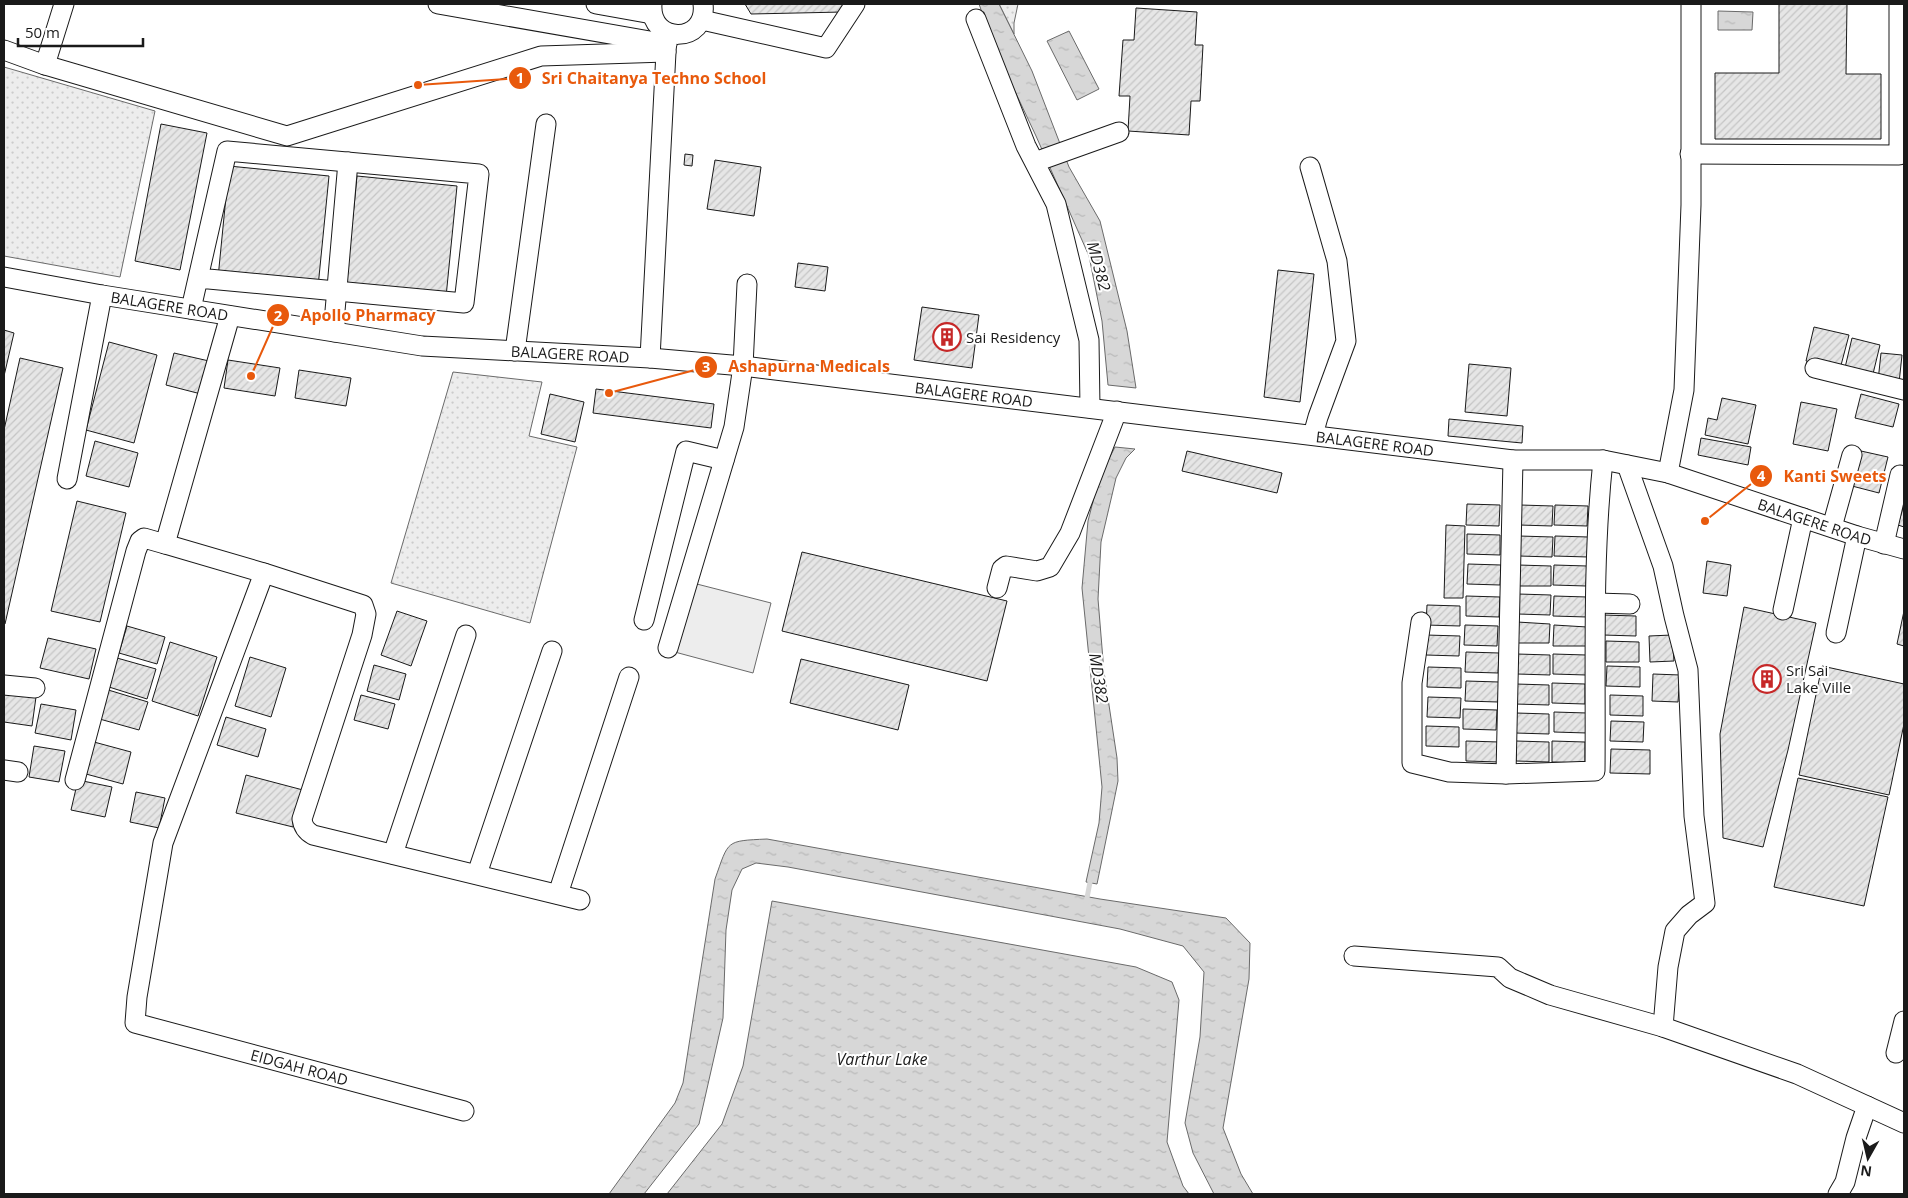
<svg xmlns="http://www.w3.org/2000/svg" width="1908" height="1198" viewBox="0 0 1908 1198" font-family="'Open Sans',sans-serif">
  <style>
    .green { fill: url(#green-dots); stroke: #6a6a6a }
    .pitch { fill: #ededed; stroke: #6a6a6a }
    .water { fill: url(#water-ripples); stroke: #6a6a6a }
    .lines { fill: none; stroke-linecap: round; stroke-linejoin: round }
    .stream { stroke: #d7d7d7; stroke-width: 5 }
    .building { fill: url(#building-hatch); stroke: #1a1a1a }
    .minor-casing { stroke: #1a1a1a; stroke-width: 21 }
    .minor { stroke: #fff; stroke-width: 19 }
    .labels { text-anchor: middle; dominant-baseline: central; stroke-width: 4; stroke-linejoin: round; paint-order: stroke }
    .street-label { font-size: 15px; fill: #1a1a1a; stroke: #fff }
    .poi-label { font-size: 15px; fill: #1a1a1a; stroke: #fff; text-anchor: start }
    .water-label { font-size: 16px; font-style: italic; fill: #1a1a1a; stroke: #fff }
    .leader { fill: none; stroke: #e8590c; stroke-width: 2 }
    .callout-dot { fill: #e8590c; stroke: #fff; stroke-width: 2 }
    .mark-label { font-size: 15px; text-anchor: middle; font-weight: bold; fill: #fff }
    .callout-label { font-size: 16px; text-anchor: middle; font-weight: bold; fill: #e8590c; stroke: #fff; stroke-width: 4; stroke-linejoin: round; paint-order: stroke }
  </style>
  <defs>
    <pattern id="green-dots" width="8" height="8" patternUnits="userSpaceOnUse" patternTransform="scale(1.25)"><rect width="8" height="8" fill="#ededed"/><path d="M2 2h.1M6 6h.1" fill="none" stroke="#cbcbcb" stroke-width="1.8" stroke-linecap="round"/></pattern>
    <pattern id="water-ripples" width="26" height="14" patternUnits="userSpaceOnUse" patternTransform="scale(1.25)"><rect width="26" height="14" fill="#d7d7d7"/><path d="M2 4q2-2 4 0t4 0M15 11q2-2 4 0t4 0" fill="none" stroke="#b8b8b8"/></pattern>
    <pattern id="building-hatch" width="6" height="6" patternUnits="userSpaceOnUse" patternTransform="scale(1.25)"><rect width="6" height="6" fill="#e6e6e6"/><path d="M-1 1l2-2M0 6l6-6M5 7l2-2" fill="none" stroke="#c5c5c5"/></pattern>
  </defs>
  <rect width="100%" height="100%" fill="#fff"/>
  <!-- green -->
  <g class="green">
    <polygon points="999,4 1018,4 1014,23 1014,34"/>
    <polygon points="4,67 155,111 120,277 4,256"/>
    <polygon points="453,372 542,382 529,436 577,447 530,623 391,583"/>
  </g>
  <!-- pitch -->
  <polygon class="pitch" points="689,582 771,603 753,673 671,651"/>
  <!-- water -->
  <g class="water">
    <polygon points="979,4 999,4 1032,71 1069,167 1100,221 1127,331 1136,388 1108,385 1102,321 1089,256 1036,136 996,51"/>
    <polygon points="1718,11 1753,12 1752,30 1718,30"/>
    <polygon points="1069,31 1099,89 1077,100 1047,41"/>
    <polygon points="1115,447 1135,449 1126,458 1116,478 1101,542 1098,599 1104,672 1117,758 1118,781 1097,884 1086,882 1099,823 1102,787 1082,588 1088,521 1099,478"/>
    <path d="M 767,839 L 1100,899 L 1226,918 L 1250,943 L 1249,979 L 1223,1128 L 1241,1174 L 1253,1194 L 1214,1194 L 1193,1153 L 1185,1123 L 1200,1037 L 1204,972 L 1183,946 L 1120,929 L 788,867 L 756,863 L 742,869 L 732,890 L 726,930 L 723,1018 L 699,1124 L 644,1194 L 609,1194 L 675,1103 L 683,1083 L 715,879 C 729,840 725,841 767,839 Z"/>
    <polygon points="772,901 1136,967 1172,982 1179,1000 1167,1142 1183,1186 1189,1194 667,1194 722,1124 743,1066"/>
  </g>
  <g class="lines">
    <!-- stream -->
    <polyline class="stream" points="1086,903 1091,877"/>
  </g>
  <!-- building -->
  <g class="building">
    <polygon points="745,4 845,4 843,12 751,14"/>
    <polygon points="1779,4 1847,4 1846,74 1881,74 1881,139 1715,139 1715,73 1779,73"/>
    <polygon points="1136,8 1197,12 1195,45 1203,45 1200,101 1191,101 1189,135 1128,131 1130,96 1119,96 1123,40 1134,40"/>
    <polygon points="161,124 207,133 180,270 135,261"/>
    <polygon points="685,154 693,155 692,166 684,165"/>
    <polygon points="715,160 761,167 754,216 707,209"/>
    <polygon points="229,166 329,176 318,287 218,278"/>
    <polygon points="357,176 457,186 446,297 346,287"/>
    <polygon points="798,263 828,267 825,291 795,287"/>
    <polygon points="1278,270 1314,274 1300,402 1264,397"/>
    <polygon points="922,307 979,315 972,368 914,360"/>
    <polygon points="1814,327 1849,335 1840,369 1806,361"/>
    <polygon points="4,330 14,333 4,376"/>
    <polygon points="1852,338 1880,345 1872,378 1844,372"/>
    <polygon points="109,342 157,355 134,443 86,430"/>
    <polygon points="174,353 209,361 201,394 166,385"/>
    <polygon points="1881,353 1902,355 1899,383 1878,381"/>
    <polygon points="20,358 63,368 5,624 4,624 4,430"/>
    <polygon points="228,360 280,368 275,396 224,388"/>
    <polygon points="1469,364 1511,368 1507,416 1465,412"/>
    <polygon points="299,370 351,378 346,406 295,398"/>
    <polygon points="596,389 714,404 711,428 593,413"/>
    <polygon points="550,394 584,402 575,442 541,434"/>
    <polygon points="1861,394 1899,404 1893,427 1855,418"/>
    <polygon points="1722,398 1756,405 1748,444 1705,435 1708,418 1717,420"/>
    <polygon points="1801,402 1837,409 1828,451 1793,444"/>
    <polygon points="1449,419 1523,426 1522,443 1448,436"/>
    <polygon points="1701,438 1751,447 1748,465 1698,455"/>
    <polygon points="95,441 138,453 129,487 86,476"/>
    <polygon points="1187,451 1282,473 1277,493 1182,471"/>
    <polygon points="1861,451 1888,457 1879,493 1852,486"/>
    <polygon points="77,501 126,513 100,622 51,611"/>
    <polygon points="1467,504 1500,505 1499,526 1466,525"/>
    <polygon points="1904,504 1904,527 1898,525"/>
    <polygon points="1520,505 1553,506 1552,526 1519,525"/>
    <polygon points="1555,505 1588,506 1587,526 1554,525"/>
    <polygon points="1446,525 1465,526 1463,598 1444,598"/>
    <polygon points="1467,534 1500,535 1500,555 1467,554"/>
    <polygon points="1519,536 1553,537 1552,557 1519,556"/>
    <polygon points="1555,536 1588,537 1588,557 1554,556"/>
    <polygon points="802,552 1007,601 987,681 782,631"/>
    <polygon points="1707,561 1731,565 1727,596 1703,593"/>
    <polygon points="1468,564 1501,565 1500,585 1467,584"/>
    <polygon points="1518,565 1551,566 1551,586 1518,586"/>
    <polygon points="1554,565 1587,566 1586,586 1553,585"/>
    <polygon points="1518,594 1551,595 1550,615 1518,614"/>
    <polygon points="1466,596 1500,597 1499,617 1466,616"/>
    <polygon points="1554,596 1587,597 1587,617 1553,616"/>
    <polygon points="1427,605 1460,606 1460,626 1426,625"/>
    <polygon points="1744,607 1816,623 1788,750 1763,847 1723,838 1720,734"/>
    <polygon points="397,611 427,621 411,666 381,655"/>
    <polygon points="1904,611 1904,646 1897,644"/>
    <polygon points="1603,615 1636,616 1636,636 1603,635"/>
    <polygon points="1517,622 1550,624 1549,643 1516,643"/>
    <polygon points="1465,625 1498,626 1497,646 1464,645"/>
    <polygon points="1554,625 1587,627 1587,646 1553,646"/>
    <polygon points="127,626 165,637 157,664 119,653"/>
    <polygon points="1426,635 1460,636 1459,656 1426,655"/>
    <polygon points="1672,635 1674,661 1650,662 1649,636"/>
    <polygon points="48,638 96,649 89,679 40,668"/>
    <polygon points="1606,641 1639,642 1639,662 1606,662"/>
    <polygon points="170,642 217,657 198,716 152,701"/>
    <polygon points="1466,652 1499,653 1498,673 1465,672"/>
    <polygon points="1517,654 1550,655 1550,675 1517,674"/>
    <polygon points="1553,654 1586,655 1586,675 1553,674"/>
    <polygon points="250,657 286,668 271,717 235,706"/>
    <polygon points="117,658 156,669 147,699 109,687"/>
    <polygon points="801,659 909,685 898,730 790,703"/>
    <polygon points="374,665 406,674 399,700 367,691"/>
    <polygon points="1607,666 1640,667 1640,687 1606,686"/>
    <polygon points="1822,666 1904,684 1904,724 1889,795 1799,775"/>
    <polygon points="1428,667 1461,668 1461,688 1427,687"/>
    <polygon points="1653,674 1680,675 1678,702 1652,701"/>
    <polygon points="1466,681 1499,682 1498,702 1465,701"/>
    <polygon points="1552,683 1585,684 1585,704 1552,703"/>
    <polygon points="1516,684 1549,685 1549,705 1515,704"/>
    <polygon points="105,689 148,702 139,730 96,718"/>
    <polygon points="4,693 36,697 32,726 4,722"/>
    <polygon points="361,695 395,704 388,729 354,720"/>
    <polygon points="1610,695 1643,696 1643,716 1610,715"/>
    <polygon points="1428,697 1461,698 1460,718 1427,717"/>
    <polygon points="41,704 76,710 71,740 35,733"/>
    <polygon points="1463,709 1497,710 1496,730 1463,729"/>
    <polygon points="1554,712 1587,713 1587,733 1554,732"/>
    <polygon points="1516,713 1549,714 1549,734 1515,733"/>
    <polygon points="226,717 266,729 258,757 217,745"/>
    <polygon points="1611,721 1644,722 1643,742 1610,741"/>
    <polygon points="1426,726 1459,727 1459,747 1426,746"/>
    <polygon points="1466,741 1499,742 1499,762 1466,761"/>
    <polygon points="1516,741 1549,742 1549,762 1516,761"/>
    <polygon points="1552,741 1585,742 1585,763 1552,762"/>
    <polygon points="94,742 131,752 123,784 86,774"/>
    <polygon points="34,746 65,751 59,782 29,777"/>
    <polygon points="1611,749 1650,750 1650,774 1610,773"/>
    <polygon points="246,775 303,790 293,827 236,813"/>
    <polygon points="1798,778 1888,797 1864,906 1774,887"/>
    <polygon points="78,780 112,787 105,817 71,810"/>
    <polygon points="136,792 165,798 159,828 130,822"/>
  </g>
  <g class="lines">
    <defs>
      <g id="minor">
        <polyline points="438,4 667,44"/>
        <polyline points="596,4 652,14"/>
        <path d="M 652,4 C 649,45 708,44 703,4"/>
        <polyline points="976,19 1026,146 1056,204 1089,340 1090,408"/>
        <polyline points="702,20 826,48 855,4"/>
        <polyline points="4,50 45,65 287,136 541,56 666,52"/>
        <polyline points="45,65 64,4"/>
        <polyline points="1690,154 1899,155 1899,4"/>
        <polyline points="1035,162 1119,132"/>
        <polyline points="1310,167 1337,261 1346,341 1318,417 1313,435"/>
        <path id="s1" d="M 4,277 L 102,295 L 422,346 L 650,358 L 743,366 L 1513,460 L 1603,460 L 1668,473 L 1857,536 L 1904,549"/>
        <polyline points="191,309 227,151 479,174 464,303 198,278"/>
        <polyline points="335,332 335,311 348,162"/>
        <polyline points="515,351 546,124"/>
        <polyline points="650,358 667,33"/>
        <polyline points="1815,368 1904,390"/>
        <polyline points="1627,465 1663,566 1674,616 1688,670 1694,816 1705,903 1689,915 1675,931 1668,967 1663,1027 1797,1074 1904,1123"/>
        <polyline points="1668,473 1684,390 1691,205 1691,4"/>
        <polyline points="67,479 102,295"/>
        <polyline points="1832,527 1852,455"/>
        <path id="s2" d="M 165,544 L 264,573 L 163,843 L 137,997 L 135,1023 L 464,1111"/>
        <polyline points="1884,544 1900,475"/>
        <path d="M 264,573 L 363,605 L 366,614 L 362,635 L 302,819 C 303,827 306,831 313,835 L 580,900"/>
        <polyline points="997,588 1002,569 1006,566 1037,571 1050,567 1070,533 1117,411"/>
        <polyline points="1596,603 1630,604"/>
        <polyline points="1783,610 1803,518"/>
        <polyline points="644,620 686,451 724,460"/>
        <path d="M 1421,622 L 1412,683 L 1412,763 L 1449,772 L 1506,774 L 1595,771 C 1596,667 1592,563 1603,460"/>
        <polyline points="1836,633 1857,536"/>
        <polyline points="668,648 734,427 743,366 747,284"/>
        <polyline points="4,685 35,688"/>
        <polyline points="4,770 18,772"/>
        <polyline points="1506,774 1513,460"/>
        <polyline points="75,780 136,551 140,541 144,538 165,544 230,316"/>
        <polyline points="393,854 466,635"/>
        <polyline points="477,874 552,651"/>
        <polyline points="558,894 629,677"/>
        <polyline points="1354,956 1498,967 1510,978 1550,995 1663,1027"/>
        <polyline points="1896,1053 1904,1021"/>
        <polyline points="1838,1194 1845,1182 1856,1138 1867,1106"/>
      </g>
    </defs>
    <!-- minor casing -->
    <use href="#minor" class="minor-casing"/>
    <!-- minor -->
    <use href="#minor" class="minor"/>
  </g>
  <!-- icons -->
  <defs>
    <symbol id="building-ring" viewBox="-11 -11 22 22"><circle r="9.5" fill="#fff" stroke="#c62828" stroke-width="1.5"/><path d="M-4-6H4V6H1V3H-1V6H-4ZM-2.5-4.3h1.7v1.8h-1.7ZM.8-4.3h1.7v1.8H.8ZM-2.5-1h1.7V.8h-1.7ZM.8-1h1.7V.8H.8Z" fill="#c62828"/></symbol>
  </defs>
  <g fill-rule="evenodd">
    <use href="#building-ring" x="931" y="321" width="32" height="32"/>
    <use href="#building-ring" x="1751" y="663" width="32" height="32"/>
  </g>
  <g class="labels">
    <!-- street labels -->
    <g class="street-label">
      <text stroke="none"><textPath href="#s1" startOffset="168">BALAGERE ROAD</textPath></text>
      <text stroke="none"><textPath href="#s1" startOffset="572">BALAGERE ROAD</textPath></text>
      <text stroke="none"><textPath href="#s1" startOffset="978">BALAGERE ROAD</textPath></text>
      <text stroke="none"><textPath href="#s1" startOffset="1382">BALAGERE ROAD</textPath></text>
      <text stroke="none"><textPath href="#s1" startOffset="1832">BALAGERE ROAD</textPath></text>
      <text stroke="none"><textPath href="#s2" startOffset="744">EIDGAH ROAD</textPath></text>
    </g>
    <!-- poi labels -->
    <g class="poi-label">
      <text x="966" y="337">Sai Residency</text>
      <text x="1786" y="670">Sri Sai<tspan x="1786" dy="17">Lake Ville</tspan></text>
    </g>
    <!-- water labels -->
    <g class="water-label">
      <text transform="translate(1099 266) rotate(75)">MD382</text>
      <text transform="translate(1099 678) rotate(81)">MD382</text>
      <text x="882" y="1059">Varthur Lake</text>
    </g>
  </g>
  <!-- callouts -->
  <path class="leader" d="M418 85L520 78M251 376L278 315M609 393L706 367M1705 521L1761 476"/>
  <g class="callout-dot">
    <circle cx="418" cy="85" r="5"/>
    <circle cx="251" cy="376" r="5"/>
    <circle cx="609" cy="393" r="5"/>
    <circle cx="1705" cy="521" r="5"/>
    <circle cx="520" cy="78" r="12"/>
    <circle cx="278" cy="315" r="12"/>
    <circle cx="706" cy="367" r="12"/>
    <circle cx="1761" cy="476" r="12"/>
  </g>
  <g class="mark-label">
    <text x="520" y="83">1</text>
    <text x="278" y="321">2</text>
    <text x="706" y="372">3</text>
    <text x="1761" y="481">4</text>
  </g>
  <g class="callout-label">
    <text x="654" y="84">Sri Chaitanya Techno School</text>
    <text x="368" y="321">Apollo Pharmacy</text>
    <text x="809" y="372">Ashapurna Medicals</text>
    <text x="1835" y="482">Kanti Sweets</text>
  </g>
  <!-- border -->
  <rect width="1908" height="1198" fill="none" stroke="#1a1a1a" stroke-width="10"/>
  <!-- north arrow -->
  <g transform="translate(1868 1158) rotate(188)" stroke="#ffffff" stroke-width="4" paint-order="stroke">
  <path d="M0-4L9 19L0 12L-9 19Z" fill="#1a1a1a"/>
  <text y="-8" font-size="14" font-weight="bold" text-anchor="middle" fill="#1a1a1a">N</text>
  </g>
  <!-- scale -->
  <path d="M18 38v8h125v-8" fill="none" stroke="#1a1a1a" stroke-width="2.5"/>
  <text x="25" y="38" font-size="15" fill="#1a1a1a" stroke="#ffffff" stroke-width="4" paint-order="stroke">50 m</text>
</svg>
